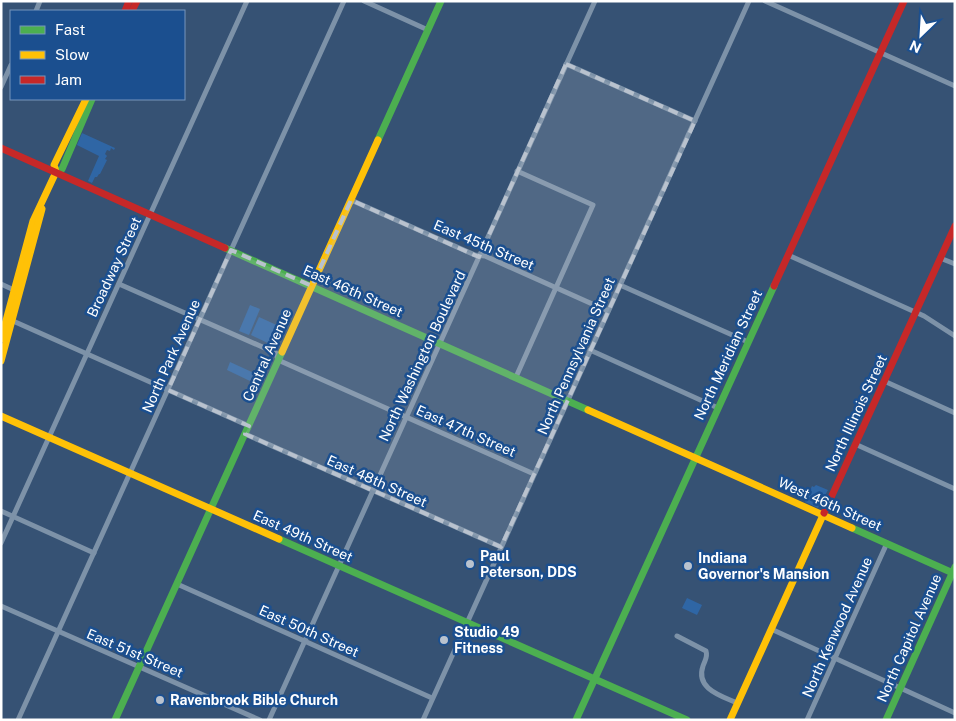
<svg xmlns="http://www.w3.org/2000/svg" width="956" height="721" viewBox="0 0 956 721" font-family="'Public Sans',sans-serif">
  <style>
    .green { fill: #2f66a5 }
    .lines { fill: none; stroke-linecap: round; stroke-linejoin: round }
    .street { stroke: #7d92a8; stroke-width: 5 }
    .fast { stroke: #4caf50; stroke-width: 7 }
    .slow { stroke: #ffc107; stroke-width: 7 }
    .jam { stroke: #c62828; stroke-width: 7 }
    .marked { fill: #b9c2ce; fill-opacity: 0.2; stroke: #b9c2ce; stroke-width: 4; stroke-dasharray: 10 6; stroke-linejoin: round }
    .poi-dot { fill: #b9c2ce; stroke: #1b4f8f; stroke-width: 2 }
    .labels { text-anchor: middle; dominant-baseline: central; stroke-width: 5; stroke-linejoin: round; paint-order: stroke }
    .street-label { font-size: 14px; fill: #fff; stroke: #1b4f8f }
    .poi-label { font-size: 14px; font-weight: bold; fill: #fff; stroke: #1b4f8f; text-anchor: start }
  </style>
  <rect width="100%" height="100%" fill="#365274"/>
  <!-- green -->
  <g class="green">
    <polygon points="82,133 115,148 114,150 111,148 110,151 107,150 105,154 107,156 105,159 107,160 100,174 99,174 97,177 95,177 92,183 88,181 99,156 77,145"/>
    <polygon points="250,305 260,309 249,335 239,331"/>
    <polygon points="259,317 281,327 272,345 251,335"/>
    <polygon points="230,362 254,373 250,381 227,370"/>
    <polygon points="816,485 828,490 818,508 805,502 812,486 814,487"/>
    <polygon points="687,598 702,605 697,615 682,608"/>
  </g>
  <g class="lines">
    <!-- street -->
    <g class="street">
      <polyline points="364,1 428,30"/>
      <polyline points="765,1 955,86"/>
      <polyline points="36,11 40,1"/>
      <polyline points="566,64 695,121"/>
      <polyline points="1,87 11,65"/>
      <polyline points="351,200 475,255 485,256 608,311"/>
      <polyline points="788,255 924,316 955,336"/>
      <polyline points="940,258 955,264"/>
      <polyline points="1,284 14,290"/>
      <polyline points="119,284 276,353 278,360 534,474"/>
      <polyline points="620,285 748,342"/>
      <polyline points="13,321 249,426"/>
      <polyline points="590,350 718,408"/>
      <polyline points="516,377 593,205 517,171"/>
      <polyline points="884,381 955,413"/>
      <polyline points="245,434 501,547"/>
      <polyline points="855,444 955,489"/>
      <polyline points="1,511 94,553"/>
      <polyline points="1,543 247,1"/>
      <polyline points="177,584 432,698"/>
      <polyline points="1,606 260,720"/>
      <polyline points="771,629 955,713"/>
      <path d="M 677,636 L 706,651 C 708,657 705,660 703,666 C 695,689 722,696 737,703"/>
      <polyline points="18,720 344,1"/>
      <polyline points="269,720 595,1"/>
      <polyline points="423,720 749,1"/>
      <polyline points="807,720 887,543"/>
    </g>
    <!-- fast -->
    <g class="fast">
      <polyline points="378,140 441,1"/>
      <polyline points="56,172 62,169 92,99"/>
      <polyline points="225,248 588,410"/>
      <polyline points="852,528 955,574"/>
      <polyline points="279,539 687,720"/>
      <polyline points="115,720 282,352"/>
      <polyline points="576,720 774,286"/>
      <polyline points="886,720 955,567"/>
    </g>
    <!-- slow -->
    <g class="slow">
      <polyline points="1,339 33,221 56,172 54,165 86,99"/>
      <polyline points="282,352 378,140"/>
      <polyline points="1,361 42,209"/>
      <polyline points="588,410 852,528"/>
      <polyline points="1,416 279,539"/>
      <polyline points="730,720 824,513"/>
    </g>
    <!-- jam -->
    <g class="jam">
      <polyline points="125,11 129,1"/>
      <polyline points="132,11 137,1"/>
      <polyline points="1,148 225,248"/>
      <polyline points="774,286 904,1"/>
      <polyline points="824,513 955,226"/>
    </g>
  </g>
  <!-- marked area -->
  <path class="marked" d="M 566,64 L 695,121 L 501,547 L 245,434 L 249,426 L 168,390 L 231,250 L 312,286 L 351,200 L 479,257 Z"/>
  <!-- markers -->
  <g class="poi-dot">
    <circle cx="470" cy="564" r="5"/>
    <circle cx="688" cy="566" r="5"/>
    <circle cx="444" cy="640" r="5"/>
    <circle cx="160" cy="700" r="5"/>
  </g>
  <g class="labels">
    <!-- street labels -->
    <g class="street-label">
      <text transform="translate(484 245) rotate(23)">East 45th Street</text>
      <text transform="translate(114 267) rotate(-65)">Broadway Street</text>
      <text transform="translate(353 291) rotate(24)">East 46th Street</text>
      <text transform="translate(267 355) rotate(-66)">Central Avenue</text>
      <text transform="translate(728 355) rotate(-65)">North Meridian Street</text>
      <text transform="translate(171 356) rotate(-66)">North Park Avenue</text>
      <text transform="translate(422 356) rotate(-65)">North Washington Boulevard</text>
      <text transform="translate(576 356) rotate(-66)">North Pennsylvania Street</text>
      <text transform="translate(856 413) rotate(-65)">North Illinois Street</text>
      <text transform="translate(466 431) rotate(24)">East 47th Street</text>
      <text transform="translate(377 481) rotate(24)">East 48th Street</text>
      <text transform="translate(830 504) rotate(24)">West 46th Street</text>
      <text transform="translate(303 536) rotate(24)">East 49th Street</text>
      <text transform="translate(837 627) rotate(-66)">North Kenwood Avenue</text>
      <text transform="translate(309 631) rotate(24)">East 50th Street</text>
      <text transform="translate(909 638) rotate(-66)">North Capitol Avenue</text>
      <text transform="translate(135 653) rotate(23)">East 51st Street</text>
    </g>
    <!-- poi labels -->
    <g class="poi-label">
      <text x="480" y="556">Paul<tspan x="480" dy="16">Peterson, DDS</tspan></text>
      <text x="698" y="558">Indiana<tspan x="698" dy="16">Governor's Mansion</tspan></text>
      <text x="454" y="632">Studio 49<tspan x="454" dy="16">Fitness</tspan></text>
      <text x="170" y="700">Ravenbrook Bible Church</text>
    </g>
  </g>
  <!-- border -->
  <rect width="956" height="721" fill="none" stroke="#ffffff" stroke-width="5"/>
  <!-- legend -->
  <rect x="10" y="10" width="175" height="90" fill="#1b4f8f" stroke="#7695bc"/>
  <rect x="20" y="26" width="25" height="8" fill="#4caf50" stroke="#7695bc"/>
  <text x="55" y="35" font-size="15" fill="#ffffff">Fast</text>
  <rect x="20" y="51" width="25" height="8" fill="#ffc107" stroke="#7695bc"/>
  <text x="55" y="60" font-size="15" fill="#ffffff">Slow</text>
  <rect x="20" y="76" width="25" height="8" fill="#c62828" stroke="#7695bc"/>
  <text x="55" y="85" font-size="15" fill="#ffffff">Jam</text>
  <!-- north arrow -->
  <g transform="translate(921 35) rotate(205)" stroke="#1b4f8f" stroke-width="4" paint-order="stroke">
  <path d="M0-4L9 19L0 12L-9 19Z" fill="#ffffff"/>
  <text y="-8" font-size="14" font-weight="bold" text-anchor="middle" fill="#ffffff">N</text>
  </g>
</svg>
